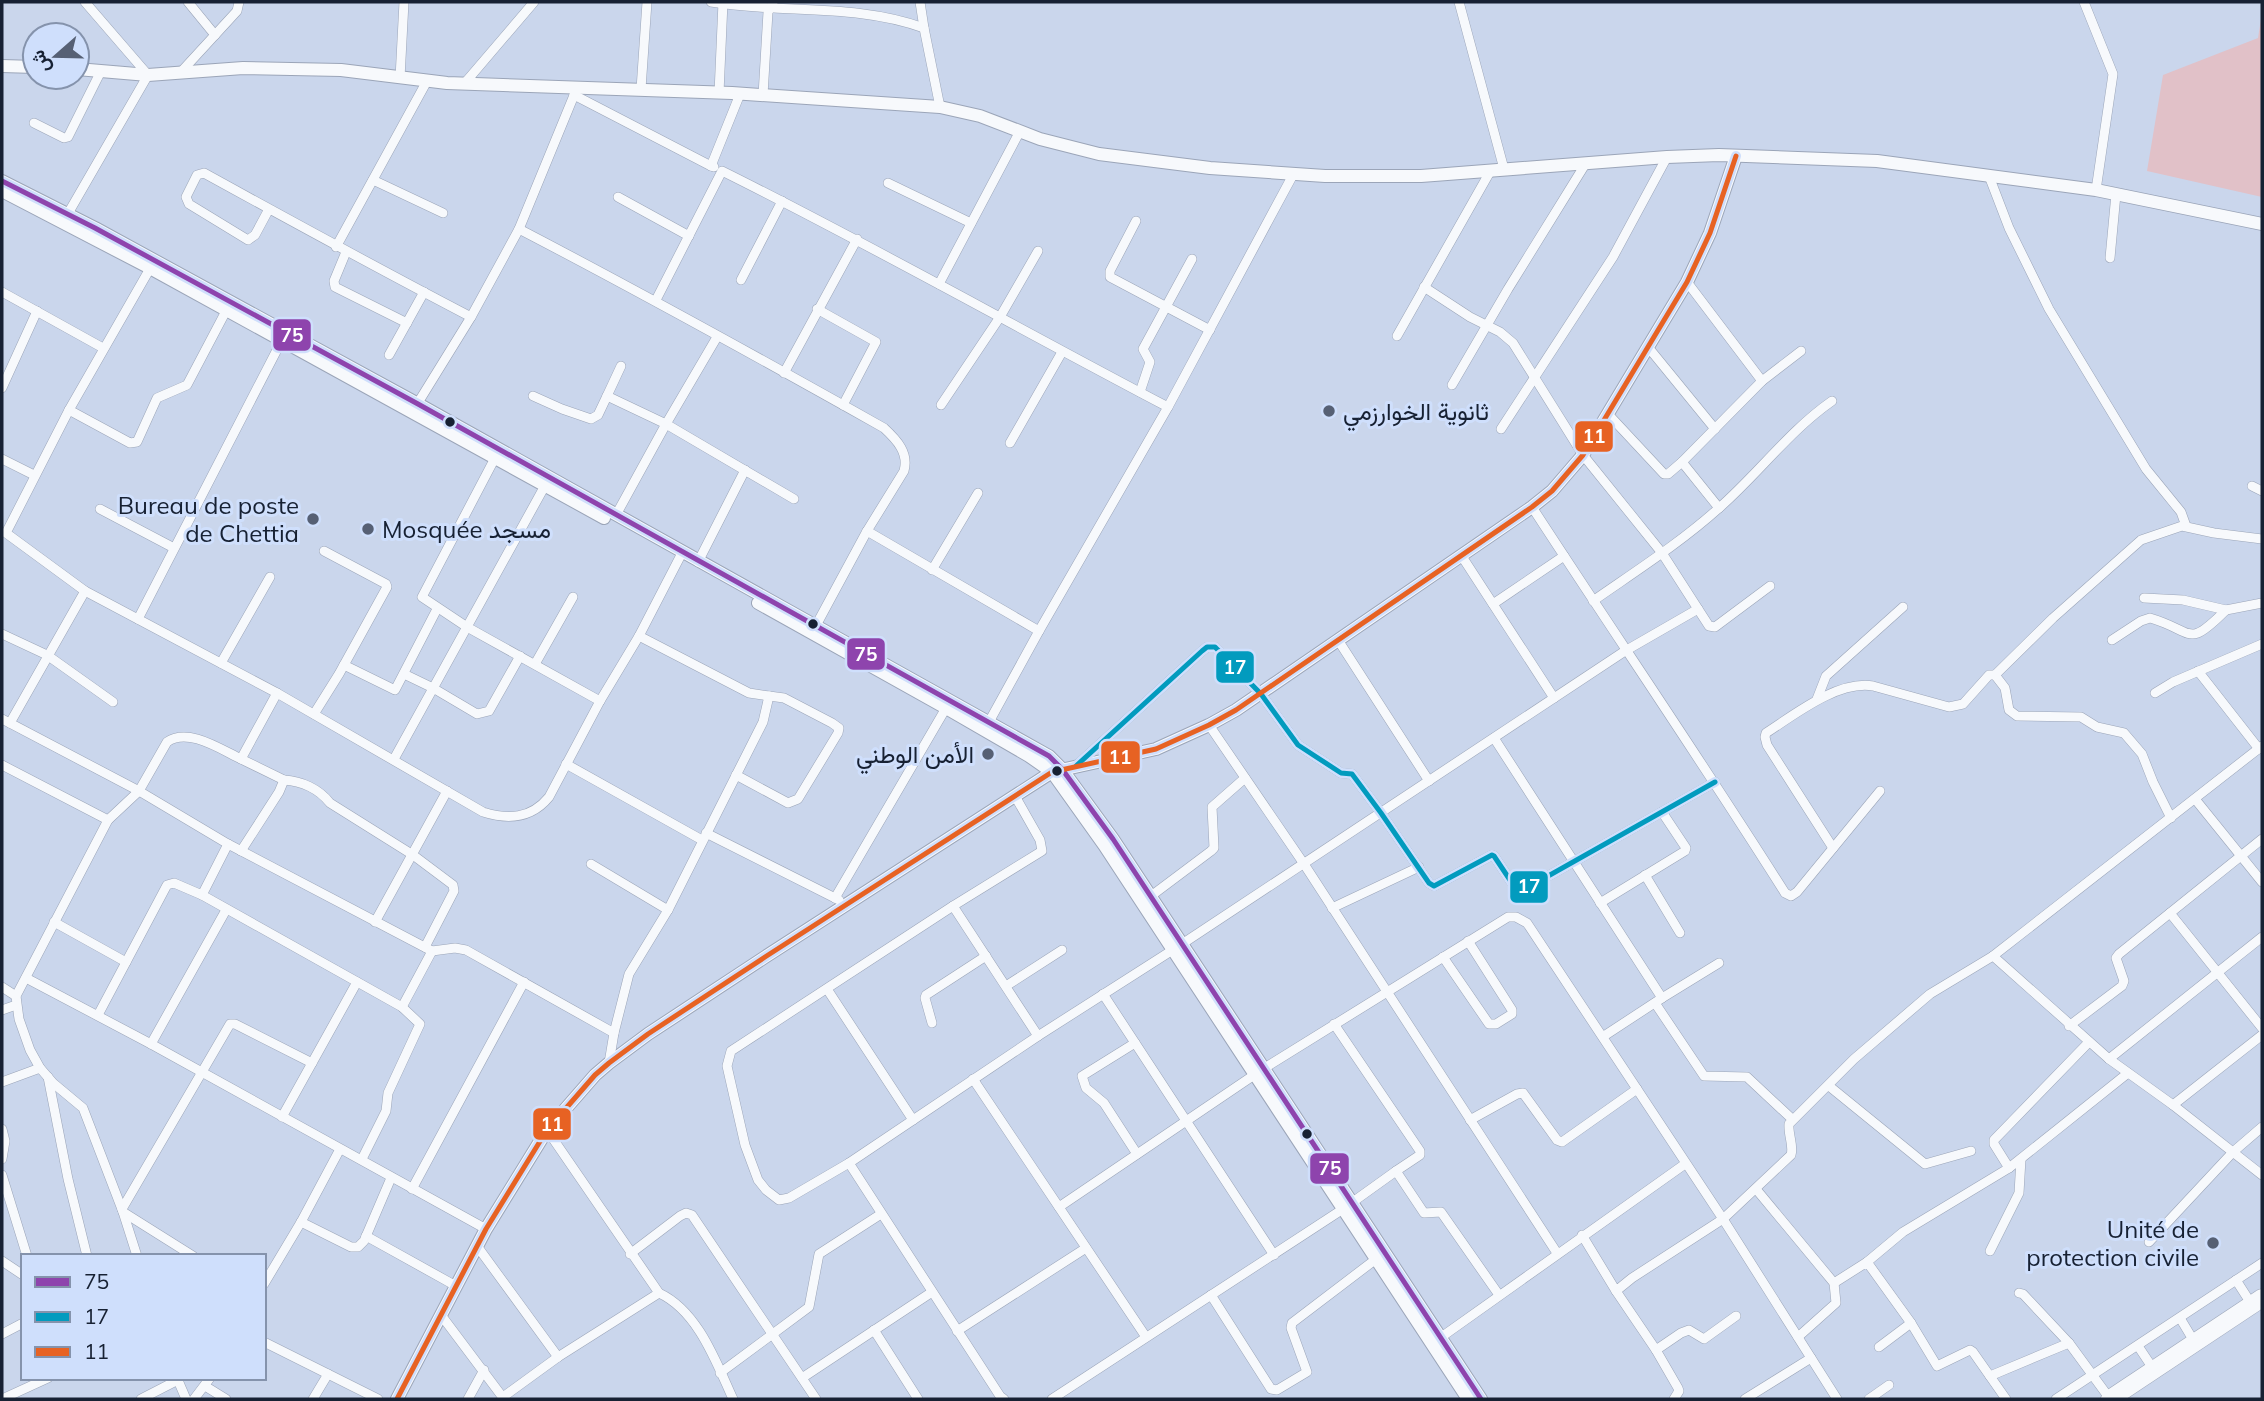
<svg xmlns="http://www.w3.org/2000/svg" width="2264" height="1401" viewBox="0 0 2264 1401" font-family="Mulish,Vazirmatn,sans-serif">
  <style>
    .green { fill: #e1c1c8 }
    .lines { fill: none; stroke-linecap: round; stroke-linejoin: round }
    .street-casing { stroke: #9ba5b8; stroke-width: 10 }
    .secondary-casing { stroke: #9ba5b8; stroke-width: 14 }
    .highway-casing { stroke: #9ba5b8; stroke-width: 19 }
    .street { stroke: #f7f9fc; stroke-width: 9 }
    .secondary { stroke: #f7f9fc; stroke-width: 12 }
    .highway { stroke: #f7f9fc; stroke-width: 18 }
    .bus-1-casing { stroke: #cfdffc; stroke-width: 10 }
    .bus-2-casing { stroke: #cfdffc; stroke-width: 10 }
    .bus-3-casing { stroke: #cfdffc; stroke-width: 10 }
    .bus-1 { stroke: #8e44ad; stroke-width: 5 }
    .bus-2 { stroke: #029bbe; stroke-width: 5 }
    .bus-3 { stroke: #e76223; stroke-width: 5 }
    .poi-dot { fill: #566074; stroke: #cfdffc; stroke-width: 2.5 }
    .bus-dot { fill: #172133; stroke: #cfdffc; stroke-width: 2.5 }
    .labels { text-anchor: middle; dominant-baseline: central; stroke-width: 6; stroke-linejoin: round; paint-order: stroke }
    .poi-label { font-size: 24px; fill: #172133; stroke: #cfdffc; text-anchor: end }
    .line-badge { stroke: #cfdffc; stroke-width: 2.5 }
    .badge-label { font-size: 19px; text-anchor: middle; font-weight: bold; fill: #fff }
  </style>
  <rect width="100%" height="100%" fill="#cad6ec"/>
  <!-- green -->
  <polygon class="green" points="2262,13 2262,197 2147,171 2163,75 2258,38"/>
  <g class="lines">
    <defs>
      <g id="street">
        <polyline points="188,2 215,35"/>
        <path d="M 711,2 C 782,14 855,3 924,28 L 940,107"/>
        <polyline points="920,2 924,28"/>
        <polyline points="1459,2 1504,169"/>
        <polyline points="2084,2 2113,74 2096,190"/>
        <polyline points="180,73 237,11 239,2"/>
        <polyline points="400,78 404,2"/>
        <polyline points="464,84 534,2"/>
        <polyline points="641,89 647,2"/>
        <polyline points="719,93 723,2"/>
        <polyline points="574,95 711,166"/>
        <polyline points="763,95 768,12 773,3"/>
        <polyline points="34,123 64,138 68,137 101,71"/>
        <polyline points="714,167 711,166 740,94"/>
        <polyline points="1989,176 2009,228 2049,309 2146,469 2181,512 2186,526"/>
        <polyline points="373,180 443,213"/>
        <polyline points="888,183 971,223"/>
        <polyline points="618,197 689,236"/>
        <path d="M 269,209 L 255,235 L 248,240 L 189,204 L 186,197 L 197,175 L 204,173 C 293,222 381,270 471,317"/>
        <polyline points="66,217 148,75 85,2"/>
        <polyline points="1136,221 1110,271 1110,277 1210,330"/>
        <path d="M 519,229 C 642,293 763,360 884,428 C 897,440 909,453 904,471 L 867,531 L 813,631"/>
        <polyline points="336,247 427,81"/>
        <polyline points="346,252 334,281 335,287 407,323"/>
        <polyline points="2110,258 2116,194"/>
        <path d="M 152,265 L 69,410 L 6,533 L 85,591 L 277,693 L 483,812 C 508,820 531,819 549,797 L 600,701 L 639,636 L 682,553"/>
        <polyline points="741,280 782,201"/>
        <polyline points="1687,282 1762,381 1682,462 1719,508"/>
        <polyline points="939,284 1020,131"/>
        <polyline points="2,292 103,348"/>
        <path d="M 656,300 L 722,171 C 873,246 1019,329 1168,407"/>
        <polyline points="817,309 876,342 843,405"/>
        <polyline points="1397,336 1491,170"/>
        <polyline points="1648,347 1715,429"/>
        <polyline points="389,355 424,292"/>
        <polyline points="784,373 857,239"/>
        <polyline points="1762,381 1801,351"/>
        <polyline points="1452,385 1508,289 1586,163"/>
        <polyline points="2,388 37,311"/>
        <polyline points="1140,392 1150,362 1143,349 1192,259"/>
        <polyline points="533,396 562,409 591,419 598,415 607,396 666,424 794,499"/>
        <polyline points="607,396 621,366"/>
        <polyline points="941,405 1000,317 1038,251"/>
        <polyline points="416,406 471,317 519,229 577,88"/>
        <polyline points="69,410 130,443 137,442 157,398 187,385 226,311"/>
        <polyline points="1608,414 1664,474 1668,474 1682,462"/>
        <polyline points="1501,429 1613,257 1667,157"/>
        <polyline points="1010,443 1062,352"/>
        <polyline points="495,458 422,597 467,627 600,701"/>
        <polyline points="2,459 34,475"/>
        <polyline points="2252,486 2262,491"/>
        <path d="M 1532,507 C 1616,636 1703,763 1785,893 L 1791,896 L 1797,892 L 1880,791"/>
        <polyline points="100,509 174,548"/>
        <polyline points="616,515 666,424 717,337"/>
        <polyline points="867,531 1039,631"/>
        <polyline points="1461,555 1554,698"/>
        <polyline points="698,562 745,470"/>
        <polyline points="932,570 978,493"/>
        <polyline points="2144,598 2183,600 2226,610 2262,603"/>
        <path d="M 1593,601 C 1636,571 1680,543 1719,508 C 1758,474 1789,431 1832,401"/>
        <polyline points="1493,604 1564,556"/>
        <polyline points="1698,609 1709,626 1715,627 1770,586"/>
        <polyline points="138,619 281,342"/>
        <polyline points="2,634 47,655 113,702"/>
        <polyline points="1338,640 1429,781"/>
        <path d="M 2112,640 L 2141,621 L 2150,618 C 2195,631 2186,650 2226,610"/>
        <polyline points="221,663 270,577"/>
        <polyline points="535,664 573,597"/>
        <polyline points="344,665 395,690 437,609"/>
        <polyline points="2198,671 2259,749"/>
        <polyline points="404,674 433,688 477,714 489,711 520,656"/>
        <polyline points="1995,675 2053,618 2141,540 2182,526 2214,533 2262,539"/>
        <polyline points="2155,693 2173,682 2262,644"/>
        <polyline points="1817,699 1826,676 1903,607"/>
        <polyline points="314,714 339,674 387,587 386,584 324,551"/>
        <polyline points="2,719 139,791 228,844 432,951 402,1007"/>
        <polyline points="989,722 1039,631 1168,407 1294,173"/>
        <polyline points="10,723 85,591"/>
        <polyline points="1209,725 1304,864 1557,1253"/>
        <polyline points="1494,738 1662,998 1604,1036"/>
        <polyline points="394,759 547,482"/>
        <polyline points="566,764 702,840"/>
        <polyline points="2,765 108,820"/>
        <polyline points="1077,765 1202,651 1207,647 1215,647 1261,694 1298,745 1341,773 1352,774 1381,813 1429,883 1434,886 1492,855 1494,856 1518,892 1520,892 1715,782"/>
        <polyline points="736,775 788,803 798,799 838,733 839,728 832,723 784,698 769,696"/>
        <path d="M 284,780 C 302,781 319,789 330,803 L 413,855 L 453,885 L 454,891 L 425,947"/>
        <polyline points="2195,799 2262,882"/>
        <polyline points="706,833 839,900"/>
        <polyline points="228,844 202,895 402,1007 420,1024 388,1093 386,1111 362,1159"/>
        <path d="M 1833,848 L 1767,745 L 1765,737 L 1766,733 C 1794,715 1838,680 1873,686 L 1949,707 L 1963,704 L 1989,675 L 1995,675 L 2005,688 L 2009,710 L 2017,716 L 2081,717 L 2097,727 L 2124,733 L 2142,754 L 2153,782 L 2171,818"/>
        <polyline points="241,851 279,792 284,780 241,759"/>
        <polyline points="591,864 668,910"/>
        <polyline points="1645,875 1680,933"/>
        <polyline points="1151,896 1211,851 1214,848 1212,807 1245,778"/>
        <polyline points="835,898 946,708"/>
        <polyline points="1600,903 1685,851 1686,848 1662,812"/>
        <polyline points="953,906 1042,851 1040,840 1015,796"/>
        <polyline points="1332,908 1419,867"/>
        <polyline points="2170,913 2262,1028"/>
        <polyline points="54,922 126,962"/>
        <polyline points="375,922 447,791"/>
        <polyline points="432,951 455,948 466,950 614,1033"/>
        <polyline points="1993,956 2262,746"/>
        <polyline points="1443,957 1489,1024 1496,1024 1512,1014 1512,1010 1468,941"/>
        <polyline points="26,978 151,1044 486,1229"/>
        <polyline points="1006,986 1062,950"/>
        <polyline points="2,987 16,996"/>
        <polyline points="827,989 913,1120"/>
        <polyline points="1103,994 1274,1255"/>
        <polyline points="1662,998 1719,963"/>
        <polyline points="1655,1003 1704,1076 1747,1077 1792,1119"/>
        <polyline points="2,1010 16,1005"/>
        <polyline points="98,1015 167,885 174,883 202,895"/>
        <polyline points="932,1023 925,998 926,995 986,956"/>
        <polyline points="1334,1024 1420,1151 1420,1155 1396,1171"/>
        <polyline points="2069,1026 2122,986 2124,981 2116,958 2119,954 2262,839"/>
        <polyline points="1135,1043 1082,1076 1086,1088 1104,1103 1137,1154"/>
        <polyline points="151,1044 226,910"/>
        <polyline points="2109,1059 2262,937"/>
        <polyline points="609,1063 614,1033 629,974 668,910 763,722 769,696 749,693 639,636"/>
        <polyline points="48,1077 68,1179 87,1256"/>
        <polyline points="973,1079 1146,1337"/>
        <polyline points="2,1082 40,1068"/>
        <polyline points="1829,1086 1925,1164 1971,1151"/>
        <polyline points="2173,1105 2262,1035"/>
        <polyline points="282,1117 357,982"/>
        <polyline points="1470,1120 1517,1094 1523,1093 1557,1140 1562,1142 1637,1089"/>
        <polyline points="2,1129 5,1141 2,1159"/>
        <polyline points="849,1163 789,1198 779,1200 766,1190 758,1180 745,1145 727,1066 731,1051 953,906 1038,1036"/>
        <polyline points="2009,1168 1994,1144 1994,1140 2089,1042"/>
        <polyline points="2,1175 27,1256"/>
        <polyline points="412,1189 524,982"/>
        <polyline points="1756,1189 1834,1283 1836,1303 1798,1337"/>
        <polyline points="1059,1207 1263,1069 1508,917 1516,917 1527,923 1723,1219 1837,1399"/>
        <polyline points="122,1209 230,1024 235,1024 312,1063"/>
        <polyline points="123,1212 193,1256"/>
        <polyline points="301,1222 351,1247 358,1247 364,1241 391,1178"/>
        <path d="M 1582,1235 L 1616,1291 L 1632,1278 L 1723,1219 L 1791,1155 C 1794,1146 1788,1135 1789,1124 L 1854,1059 L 1930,994 L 1993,956 L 2109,1059 L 2173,1105 L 2262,1175"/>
        <polyline points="366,1236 456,1286"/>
        <polyline points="2149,1242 2233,1152 2262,1127"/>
        <polyline points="477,1246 558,1357"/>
        <polyline points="1990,1251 2019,1193 2021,1159"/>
        <polyline points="630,1254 680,1216 686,1213 692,1215 816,1399"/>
        <path d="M 137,1256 L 123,1212 L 83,1108 L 53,1083 L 40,1068 L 30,1050 L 19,1019 L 16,996 L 108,820 L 139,791 L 167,742 C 188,727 220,749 241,759 L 277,693"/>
        <polyline points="2,1261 23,1275"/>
        <polyline points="1867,1262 1903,1232 2009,1168 2128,1073"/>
        <polyline points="2236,1280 2252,1305"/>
        <polyline points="1834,1283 1867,1262 1911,1323 1937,1366 1970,1350 1973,1352 2006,1399"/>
        <polyline points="264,1284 301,1222 340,1149"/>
        <polyline points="1616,1291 1656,1350 1678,1388 1679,1391 1674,1399"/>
        <path d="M 659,1293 C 698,1311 716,1362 733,1399"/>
        <polyline points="2019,1293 2023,1294 2069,1343"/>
        <polyline points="1211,1295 1271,1389 1277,1390 1307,1372 1291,1328 1292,1323 1380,1256"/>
        <polyline points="441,1315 504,1399"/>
        <polyline points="2180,1318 2195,1343"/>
        <polyline points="874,1330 918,1399"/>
        <polyline points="957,1331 1086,1248"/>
        <polyline points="2,1334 23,1323"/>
        <polyline points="1440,1338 1685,1164"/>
        <polyline points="264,1342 378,1399"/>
        <polyline points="2138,1346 2154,1370"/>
        <polyline points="1879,1347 1911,1323"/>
        <polyline points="1656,1350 1681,1333 1689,1330 1704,1339 1736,1316"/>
        <polyline points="720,1373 809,1307 819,1254 881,1214"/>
        <polyline points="1990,1376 2069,1343 2110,1399"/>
        <polyline points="177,1378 186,1399"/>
        <polyline points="802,1378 932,1292"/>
        <polyline points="205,1386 226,1399"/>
        <polyline points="503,1397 558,1357 659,1293 547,1130"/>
        <polyline points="2,1399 48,1378"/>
        <polyline points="141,1399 176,1381"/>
        <polyline points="194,1399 210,1378"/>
        <polyline points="313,1399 328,1374"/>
        <polyline points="468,1399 484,1370"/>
        <polyline points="1004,1399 1000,1396 849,1163 1038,1036 1182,944 1625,651 1698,609 1662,553 1583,455 1513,343 1500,332 1470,317 1424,287"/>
        <polyline points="1052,1399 1343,1209 1396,1171 1424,1213 1441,1212 1499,1295"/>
        <polyline points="1745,1399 1811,1358"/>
        <polyline points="1869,1399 1889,1385"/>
        <polyline points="2056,1399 2262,1263"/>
      </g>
      <g id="secondary">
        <polyline points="2,66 35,67"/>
        <polyline points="77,69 148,75 243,68 341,70 447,83 732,93 940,107 980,116 1040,139 1099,154 1210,168 1325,176 1421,176 1667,157 1719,155 1877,161 2096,190 2262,224"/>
        <polyline points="2,181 95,228 418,404 1049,756 1062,769 1113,839 1481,1399"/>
        <polyline points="2,191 150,268 604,518"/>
        <polyline points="758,603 946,708 1029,756 1052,772 1104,845 1468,1399"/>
        <polyline points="397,1399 486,1229 547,1130 595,1075 609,1063 648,1034 765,957 1052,772 1156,749 1209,725 1236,710 1532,507 1552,491 1583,455 1687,282 1710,233 1736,156"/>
      </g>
      <polyline id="highway" points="2110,1399 2262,1298"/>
    </defs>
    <!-- street casing -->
    <use href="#street" class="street-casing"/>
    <!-- secondary casing -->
    <use href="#secondary" class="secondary-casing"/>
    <!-- highway casing -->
    <use href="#highway" class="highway-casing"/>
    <!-- street -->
    <use href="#street" class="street"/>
    <!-- secondary -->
    <use href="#secondary" class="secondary"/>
    <!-- highway -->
    <use href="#highway" class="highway"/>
    <defs>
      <polyline id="bus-1" points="2,181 95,228 418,404 1049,756 1062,769 1113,839 1481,1399"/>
      <polyline id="bus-2" points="1076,766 1202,651 1207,647 1215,647 1261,694 1298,745 1341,773 1352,774 1381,813 1429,883 1434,886 1492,855 1494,856 1518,892 1520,892 1715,782"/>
      <polyline id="bus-3" points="397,1399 486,1229 547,1130 595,1075 609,1063 648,1034 765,957 1052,772 1156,749 1209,725 1236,710 1532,507 1552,491 1583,455 1687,282 1710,233 1736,156"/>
    </defs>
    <!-- bus-1 casing -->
    <use href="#bus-1" class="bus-1-casing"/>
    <!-- bus-2 casing -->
    <use href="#bus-2" class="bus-2-casing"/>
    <!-- bus-3 casing -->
    <use href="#bus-3" class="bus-3-casing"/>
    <!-- bus-1 -->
    <use href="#bus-1" class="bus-1"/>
    <!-- bus-2 -->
    <use href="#bus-2" class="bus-2"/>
    <!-- bus-3 -->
    <use href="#bus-3" class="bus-3"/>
  </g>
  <!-- markers -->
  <g class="poi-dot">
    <circle cx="1329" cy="411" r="7"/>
    <circle cx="313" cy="519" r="7"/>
    <circle cx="368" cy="529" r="7"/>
    <circle cx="988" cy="754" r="7"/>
    <circle cx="2213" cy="1243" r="7"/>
  </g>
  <g class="bus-dot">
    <circle cx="450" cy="422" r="6"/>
    <circle cx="813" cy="624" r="6"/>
    <circle cx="1057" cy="771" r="6"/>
    <circle cx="1307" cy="1134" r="6"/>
  </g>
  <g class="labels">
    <!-- poi labels -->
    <g class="poi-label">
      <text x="1343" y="411" text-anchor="start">ثانوية الخوارزمي</text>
      <text x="299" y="505">Bureau de poste<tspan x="299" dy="28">de Chettia</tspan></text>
      <text x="382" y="529" text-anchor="start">Mosquée مسجد</text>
      <text x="974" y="754">الأمن الوطني</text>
      <text x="2199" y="1229">Unité de<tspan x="2199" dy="28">protection civile</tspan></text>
    </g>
  </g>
  <g class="line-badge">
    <rect x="272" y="318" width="40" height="34" rx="7" fill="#8e44ad"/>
    <rect x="1574" y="420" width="40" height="33" rx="7" fill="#e76223"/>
    <rect x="846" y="637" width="40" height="34" rx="7" fill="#8e44ad"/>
    <rect x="1215" y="650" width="40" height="34" rx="7" fill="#029bbe"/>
    <rect x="1100" y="740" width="41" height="34" rx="7" fill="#e76223"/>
    <rect x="1509" y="870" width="40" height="34" rx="7" fill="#029bbe"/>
    <rect x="532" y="1107" width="40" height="34" rx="7" fill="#e76223"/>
    <rect x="1309" y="1152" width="41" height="33" rx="7" fill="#8e44ad"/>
  </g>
  <g class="badge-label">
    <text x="292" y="342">75</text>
    <text x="1594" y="443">11</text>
    <text x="866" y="661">75</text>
    <text x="1235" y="674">17</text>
    <text x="1120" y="764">11</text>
    <text x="1529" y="893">17</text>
    <text x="552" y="1131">11</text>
    <text x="1330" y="1175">75</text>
  </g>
  <!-- border -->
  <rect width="2264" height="1401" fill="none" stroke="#172133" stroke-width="7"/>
  <!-- legend -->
  <rect x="21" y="1254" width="245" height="126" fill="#cfdffc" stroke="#8593ac" stroke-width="2"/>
  <rect x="35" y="1277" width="35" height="10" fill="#8e44ad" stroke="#8593ac" stroke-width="2"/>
  <text x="84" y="1289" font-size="21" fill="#172133">75</text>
  <rect x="35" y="1312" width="35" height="10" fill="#029bbe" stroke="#8593ac" stroke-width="2"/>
  <text x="84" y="1324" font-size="21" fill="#172133">17</text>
  <rect x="35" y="1347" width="35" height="10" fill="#e76223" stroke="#8593ac" stroke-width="2"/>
  <text x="84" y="1359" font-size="21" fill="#172133">11</text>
  <!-- north arrow -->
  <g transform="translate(56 56) rotate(250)"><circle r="33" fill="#cfdffc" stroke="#8593ac" stroke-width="2"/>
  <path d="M0-5L12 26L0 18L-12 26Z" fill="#566074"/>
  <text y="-10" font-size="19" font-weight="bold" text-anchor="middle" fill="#172133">ش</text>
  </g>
</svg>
